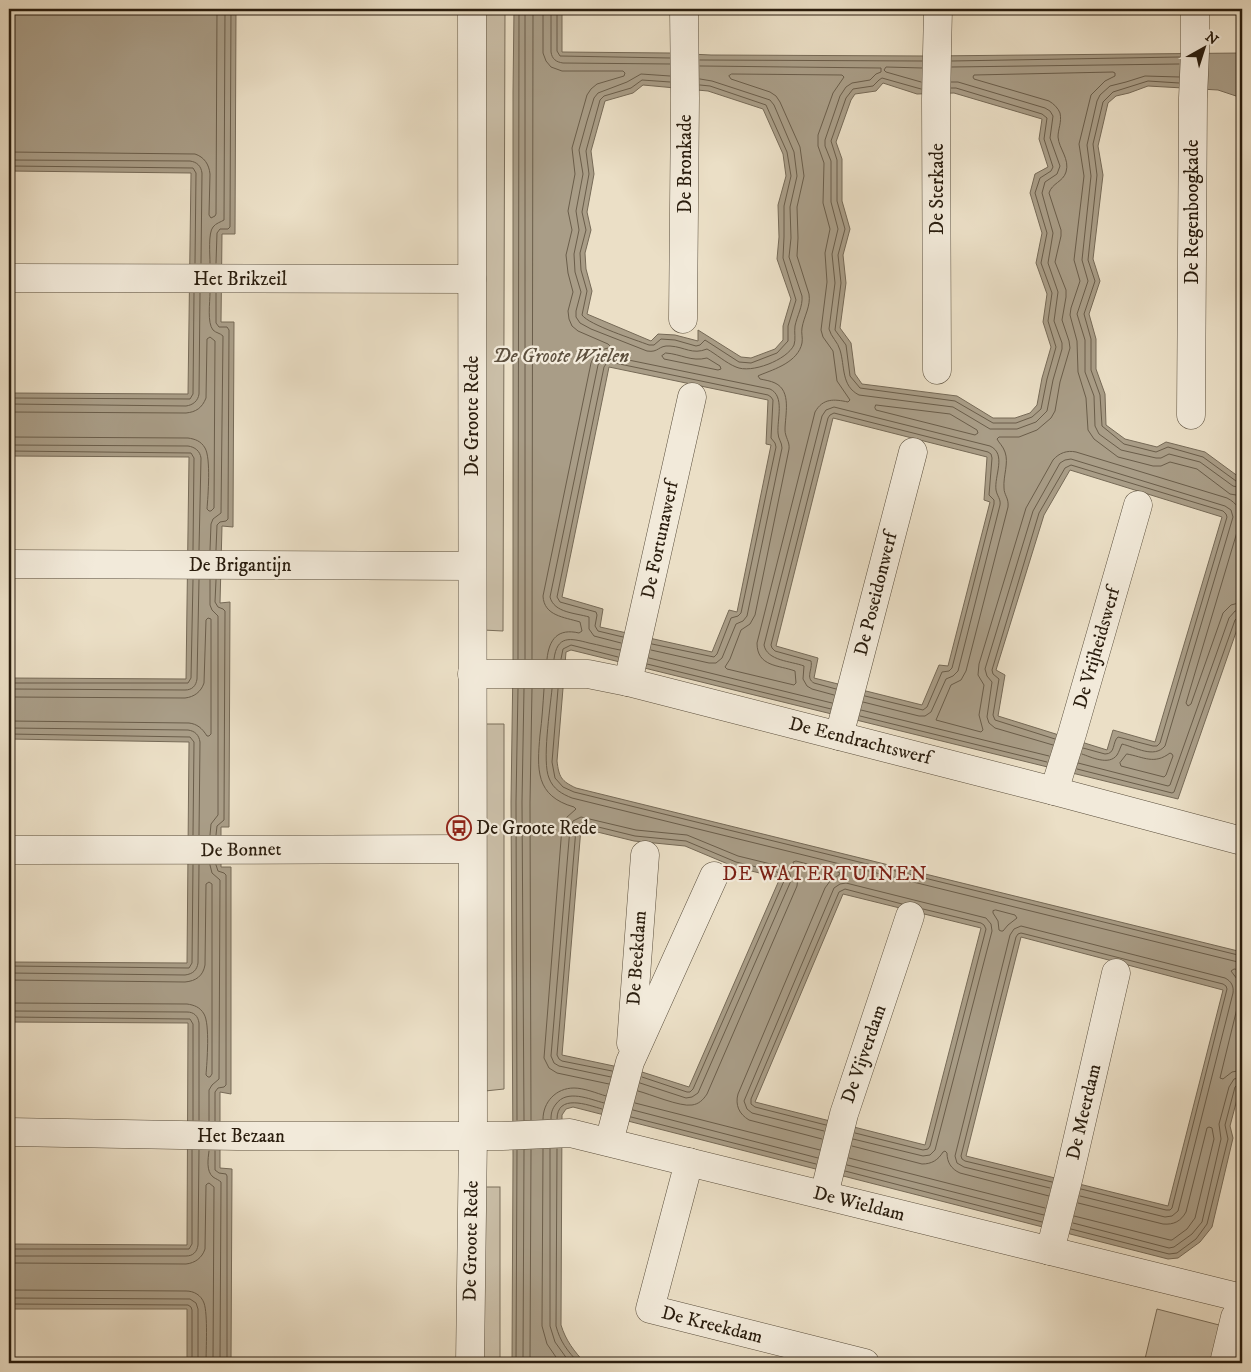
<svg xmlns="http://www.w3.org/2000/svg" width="1251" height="1372" viewBox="0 0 1251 1372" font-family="'IM FELL DW Pica',serif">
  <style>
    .green { fill: #cabea7; stroke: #7a6e5a }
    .water { fill: #a99d87; stroke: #766a57; fill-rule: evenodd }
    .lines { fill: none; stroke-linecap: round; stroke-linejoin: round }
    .shore { stroke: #6a5d4a; stroke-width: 1 }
    .minor-casing { stroke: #5a4e3c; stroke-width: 29 }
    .minor { stroke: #f2eada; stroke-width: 28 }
    .labels { text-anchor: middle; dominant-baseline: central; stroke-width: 4.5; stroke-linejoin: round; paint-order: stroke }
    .street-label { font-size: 19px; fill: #2a1d0e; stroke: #f2eada }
    .poi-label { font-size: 19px; fill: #2a1d0e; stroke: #f2eada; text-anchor: start }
    .water-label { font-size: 20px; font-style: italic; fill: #5d503e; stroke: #f2eada }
    .neighbourhood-label { font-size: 20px; letter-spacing: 1px; fill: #7a1f14; stroke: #f2eada }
  </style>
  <rect width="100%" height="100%" fill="#ebdfc6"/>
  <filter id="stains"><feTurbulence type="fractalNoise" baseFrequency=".004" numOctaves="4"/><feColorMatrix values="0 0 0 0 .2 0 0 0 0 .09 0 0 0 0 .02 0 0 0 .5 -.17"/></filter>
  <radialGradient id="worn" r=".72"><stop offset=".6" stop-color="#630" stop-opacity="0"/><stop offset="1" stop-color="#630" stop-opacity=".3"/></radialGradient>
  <!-- green -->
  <g class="green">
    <polygon points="485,9 505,9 503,631 483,630"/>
    <polygon points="484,724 504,724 504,1089 485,1091"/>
    <rect x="481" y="1187" width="19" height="176"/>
    <polygon points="1157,1309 1223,1326 1214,1363 1144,1363"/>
  </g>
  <!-- water -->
  <g class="water">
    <polygon points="9,9 236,9 235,234 222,234 221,322 234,322 233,527 222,526 220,603 230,602 229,827 221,827 221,867 231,867 231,1094 220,1092 220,1168 232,1169 231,1363 187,1363 187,1309 9,1309 9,1244 187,1245 188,1023 9,1022 9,962 187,963 189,742 9,739 9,678 186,679 189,457 9,456 9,393 188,394 191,173 9,171"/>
    <path d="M 514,9 L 562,9 L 562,52 L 669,53 L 711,55 L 927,56 L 1242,53 L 1242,98 L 1218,90 L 1148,86 L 1129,93 L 1116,96 L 1108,103 L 1098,146 L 1103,175 L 1093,259 L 1100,281 L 1089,314 L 1096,339 L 1096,369 L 1105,394 L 1106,425 L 1125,439 L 1157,447 L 1166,442 L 1205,452 L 1239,477 L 1242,477 L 1242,615 L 1178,799 L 571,650 L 566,652 L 557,761 C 559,777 561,781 576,788 L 1242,952 L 1242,1080 L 1230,1126 L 1233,1138 L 1212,1227 L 1200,1242 L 1178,1258 L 1168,1259 L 573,1107 L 566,1109 L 562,1115 L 561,1325 C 566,1341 574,1351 585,1363 L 512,1363 L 513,1157 L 511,802 L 513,662 L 513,93 ZM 883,83 L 917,94 L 954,93 L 1042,119 L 1039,139 L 1048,167 L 1035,174 L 1030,193 L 1042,233 L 1036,263 L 1047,294 L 1043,322 L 1051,347 L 1042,378 L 1037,405 L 1030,413 L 1015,418 L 993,418 L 957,396 L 862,384 L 855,374 L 851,343 L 840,328 L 846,283 L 843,255 L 850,229 L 842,201 L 842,159 L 836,142 L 851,100 L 855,94 L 876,91 ZM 643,85 L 708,91 L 763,109 L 783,154 L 786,176 L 778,205 L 779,237 L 777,259 L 791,299 L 783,326 L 783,340 L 775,349 L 751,358 L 741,357 L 698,330 L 698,341 L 675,335 L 658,334 L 651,341 L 587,314 L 592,291 L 586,269 L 585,253 L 591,230 L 587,212 L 594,174 L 591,151 L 605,101 L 633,93 ZM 609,367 L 768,400 L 766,444 L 771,445 L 737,612 L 729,610 L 712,652 L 600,627 L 603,609 L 562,597 ZM 833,418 L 987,457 L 984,500 L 990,502 L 948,666 L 939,665 L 922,705 L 814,678 L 818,658 L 776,646 ZM 1070,470 L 1222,517 L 1155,742 L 1113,730 L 1107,750 L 998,716 L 1005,675 L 996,670 L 1044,515 ZM 581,828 L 634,841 L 685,846 L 735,867 L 780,878 L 689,1087 L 642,1072 L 562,1055 ZM 843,894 L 981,928 L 925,1145 L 755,1102 ZM 1021,937 L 1223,990 L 1168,1206 L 966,1156 Z"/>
  </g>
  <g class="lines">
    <!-- shore -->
    <g class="shore">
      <path d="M 543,9 L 543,53 L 546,61 L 551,67 L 562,71 L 623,71 L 625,73 L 624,76 L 597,84 L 591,89 L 587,95 L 572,148 L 575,174 L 568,211 L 572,230 L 566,255 L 568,273 L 573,292 L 568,311 L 569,319 L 572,326 L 578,331 L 608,344 L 610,346 L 608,348 C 599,350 594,355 591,363 L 543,596 C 544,616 564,617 580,622 L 582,631 L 579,633 C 558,628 549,639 547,659"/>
      <path d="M 551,9 L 551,52 C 552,59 556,62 563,63 L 670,64"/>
      <polyline points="557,9 557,51 560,56 670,58"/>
      <polyline points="700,60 922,61"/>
      <polyline points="952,61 1180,57"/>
      <path d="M 700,66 L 881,68 L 881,72 L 876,74 L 870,80 L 852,83 L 846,87 L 840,96 L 825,140 L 825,146 L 831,161 L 831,202 L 838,229 L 832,254 L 835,283 L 829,329 C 831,337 838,342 840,350 C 845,366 841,386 859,395 L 953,407 L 990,429 L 1017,429 L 1036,422 L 1047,411 L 1053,380 L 1062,349 L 1062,343 L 1054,321 L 1058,292 L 1048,263 L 1053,233 L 1042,193 L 1045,182 L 1057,174 L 1060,166 L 1050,138 L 1053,116 L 1050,111 L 1045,108 L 958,82 L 951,82"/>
      <polyline points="952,67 1179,64"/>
      <path d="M 732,74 L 842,75 L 844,77 L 833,93 L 818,135 L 818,146 L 824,163 L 823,203 L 830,229 L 825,253 L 827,282 L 821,330 L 823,337 L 833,351 L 837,381 L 850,400 L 848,402 C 834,399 823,398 815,412 L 757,643 C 757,667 779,665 795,671 L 796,683 L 794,685 L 727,669 L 725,667 L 730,659 L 741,630 L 750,624 L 755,615 L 789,449 C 790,442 785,437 785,430 C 785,415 792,391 775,383 C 771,381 765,380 760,379 L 758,376 L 760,375 C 775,369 798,362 802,343 C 803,338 801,333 802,328 C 804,316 811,306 809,294 L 797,256 L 798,238 L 797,207 L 804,176 L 800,147 L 780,102 L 776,96 L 770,92 L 731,79 L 729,76 Z"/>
      <path d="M 670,76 L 641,74 L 627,82 L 598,93 L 594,98 L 587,121 L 579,150 L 583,174 L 576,211 L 579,230 L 574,254 L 575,272 L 581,292 L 576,311 L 576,317 L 580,323 L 591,329 L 647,351 C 659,353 658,345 670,346 C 685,347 692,355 707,349 C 716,354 726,363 736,367 C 751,374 787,360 794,345 C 796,339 794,332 795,326 C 797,316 803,306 802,296 L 789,257 L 791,238 L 790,207 L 797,176 L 794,152 L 774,105 L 770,100 L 712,81 L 700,79"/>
      <polyline points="1179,77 1145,76 1126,82 1110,86 1100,95 1097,101 1087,145 1091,176 1082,260 1088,281 1077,314 1085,340 1085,372 1094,396 1095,426 1099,434 1121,450 1156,458 1161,458 1169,454 1200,462 1233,486 1242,488"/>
      <path d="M 670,82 L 642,80 L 631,88 L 604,96 L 600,100 L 586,151 L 589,174 L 582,212 L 586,230 L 580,253 L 581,270 L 587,291 L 582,315 C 589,325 636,340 649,345 L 654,345 L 661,339 L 675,340 L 696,346 L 700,345 L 705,340 L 739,362 L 751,363 L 777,353 L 788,341 L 788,326 L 796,300 L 783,258 L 784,237 L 784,206 L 791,176 L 787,152 L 766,105 L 710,86 L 700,85"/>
      <polyline points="921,82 886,72 884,70 886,67 922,68"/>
      <polyline points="1179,83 1148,81 1113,92 1103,102 1093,144 1097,175 1088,260 1095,281 1084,314 1091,339 1091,370 1100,395 1102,426 1124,444 1156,452 1168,447 1203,457 1236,481 1242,482"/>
      <polyline points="921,89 882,78 879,80 873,86 853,89 846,98 831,141 837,160 837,201 845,229 838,255 841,283 835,330 846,345 850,376 860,388 955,401 993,423 1016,423 1032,417 1041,409 1047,379 1056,347 1048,321 1052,293 1041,263 1047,233 1035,193 1040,178 1051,171 1053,167 1044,139 1047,118 1042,114 956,88 951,88"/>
      <path d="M 9,152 L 195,154 C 204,157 209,164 210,174 L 209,215 L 211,218 L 215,216 L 216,214 L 217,9"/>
      <path d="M 9,160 L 190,161 C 197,162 201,166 202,173 L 201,263"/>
      <polyline points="9,166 193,168 196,173 195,263"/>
      <path d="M 210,263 C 210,255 208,233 213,227 C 216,223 221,222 224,220 L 225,9"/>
      <polyline points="216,263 217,233 220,229 228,229 230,227 231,9"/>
      <path d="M 210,293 C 210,302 207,323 213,330 C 216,333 220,333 223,336 L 221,513 L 213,519 L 211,524 L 210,550"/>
      <polyline points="216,293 216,323 219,327 227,327 229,330 228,519 226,521 220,522 217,525 216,550"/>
      <path d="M 666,353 C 681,354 691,362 707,358 L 720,366 L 721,369 L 718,370 L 664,359 L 662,356 Z"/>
      <polyline points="9,398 190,399 193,394 194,293"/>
      <path d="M 9,404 L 186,406 C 193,405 198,401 199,394 L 200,293"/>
      <polygon points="876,405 950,414 977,430 978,433 975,435 876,410 875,408"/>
      <path d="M 9,412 L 186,413 C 196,412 202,408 206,398 L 207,339 L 210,337 L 215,341 L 214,508 L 211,511 L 209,511 L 207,509 C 208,496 211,458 205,448 C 201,441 195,439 188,438 L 9,437"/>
      <path d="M 9,445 L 188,446 C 195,447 200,451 201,458 L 199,550"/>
      <polyline points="9,451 191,453 194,458 193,550"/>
      <path d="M 1242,496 L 1230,494 L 1197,469 L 1170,462 L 1161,466 L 1153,466 L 1118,457 L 1094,439 L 1088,430 L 1086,398 L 1078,372 L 1077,341 L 1070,315 L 1071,308 L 1080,281 L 1074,260 L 1084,176 L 1079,144 L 1091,95 L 1105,81 L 1115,76 L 1115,73 L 1113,72 L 974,75 L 973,77 L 974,79 L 1049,101 C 1054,104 1058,108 1060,113 C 1062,122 1058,129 1058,137 C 1059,149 1070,159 1066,172 C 1063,182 1052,183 1049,193 L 1061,230 L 1061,236 L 1055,262 L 1066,290 L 1066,297 L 1062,320 L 1069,341 L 1070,348 L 1060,382 L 1055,411 L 1051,418 L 1037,430 L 1019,437 L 999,437 L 997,439 C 999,443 1003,446 1005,452 C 1009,463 1003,476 1004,488 C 1004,495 1009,498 1008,507 L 966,671 L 961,680 L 951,685 L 936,720 L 981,732 L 983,730 L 979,715 L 984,685 L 978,675 L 979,664 L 1026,508 L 1053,460 C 1059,453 1067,450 1076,452 L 1227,498 C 1237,503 1242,511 1240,522 L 1186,703 L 1188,706 L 1191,704 L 1223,613 L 1231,605 L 1242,602"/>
      <polyline points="210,580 210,605 212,610 218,616 218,815 211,824 210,835"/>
      <polyline points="216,580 215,602 218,607 223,609 225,611 224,820 217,826 216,835"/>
      <polyline points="623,637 598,631 595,626 597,615 596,612 560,602 557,597 604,367 606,364 610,362 768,395 771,397 773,400 771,438 775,443 776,447 741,613 738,616 731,618 717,654 714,657 652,644"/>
      <path d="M 621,643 L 594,636 L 589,629 L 589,617 C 576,613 554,613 550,597 L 598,365 L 602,359 L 609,356 L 770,389 C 785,396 777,419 778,433 C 778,439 782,442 782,448 L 747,616 L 743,621 L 736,624 L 722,658 L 716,663 L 709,663 L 651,650"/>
      <polyline points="649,658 832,703"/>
      <polyline points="518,659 519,9"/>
      <polyline points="525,659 525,9"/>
      <polyline points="532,659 533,9"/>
      <path d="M 554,659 C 557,635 570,638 589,643 C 599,645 609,648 620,650"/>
      <polyline points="561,659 563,649 571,645 618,657"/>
      <polyline points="647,664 831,709"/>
      <polyline points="9,683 188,683 191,678 193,580"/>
      <path d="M 9,689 L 185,690 C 192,690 196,686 197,679 L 199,580"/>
      <path d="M 544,689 C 543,704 542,720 540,735 C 537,769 535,796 574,807 L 576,809 L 566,818 L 562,827 L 544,1058 L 549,1068 L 557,1073 L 609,1084"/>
      <path d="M 552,689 C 550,709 542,762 549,778 C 553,789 562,794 572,798 L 1242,963"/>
      <polyline points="558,689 552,762 555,778 563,787 574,792 1242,956"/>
      <path d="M 836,689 L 814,683 C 805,678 813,669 811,661 L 775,651 L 772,648 L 771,645 L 828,418 L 830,415 L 834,413 L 988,452 L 991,454 L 992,458 L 989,495 L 994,500 L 994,504 L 952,668 L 949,671 L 942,672 L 927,707 L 923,710 L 865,696"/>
      <path d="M 834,695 L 812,689 L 807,686 L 803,679 L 804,666 C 791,661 767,661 764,645 L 822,416 L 826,410 L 834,407 L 990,446 C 1007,454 994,476 996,490 C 997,496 1001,499 1000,505 L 958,671 L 953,676 L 946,679 L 931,712 L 925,716 L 919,716 L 863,702"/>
      <path d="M 9,697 L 185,698 C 194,697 201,692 204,683 L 206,620 L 208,618 L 211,619 L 211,734 L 209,736 L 207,736 C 202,728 197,724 189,723 L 9,721"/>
      <polyline points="861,710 1049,756"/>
      <polyline points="860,716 1047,762"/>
      <path d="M 9,728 L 188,730 C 195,731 199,735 200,742 L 199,835"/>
      <polyline points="9,734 190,737 194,742 193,835"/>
      <path d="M 1055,739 L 995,720 L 993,715 L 999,679 L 993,674 L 992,670 L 1039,513 L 1065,468 L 1071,465 L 1223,511 L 1226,514 L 1227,517 L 1160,743 L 1157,746 L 1153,746 L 1118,737 C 1112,742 1116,754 1105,754 L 1083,748"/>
      <path d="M 1053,745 L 995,728 L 989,723 L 987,717 L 992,682 L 987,676 L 985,669 L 1033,511 L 1060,463 L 1065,460 L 1071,459 L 1225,506 L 1231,510 L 1233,517 L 1165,746 C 1154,759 1135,747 1122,744 C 1120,748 1119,752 1117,755 C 1109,766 1091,757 1082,754"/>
      <path d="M 1127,754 C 1144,757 1154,765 1170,753 L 1172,754 L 1173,756 L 1166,775 L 1164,777 L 1121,766 L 1120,763 Z"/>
      <polyline points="1078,763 1168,786 1170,785 1229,618 1235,611 1242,610"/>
      <polyline points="1077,769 1172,793 1174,792 1235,620 1238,617 1242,616"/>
      <polygon points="996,910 1015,915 1017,918 1008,925 1003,931 1001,931 999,930 998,921 993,913 993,911"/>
      <polyline points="9,966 189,968 192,963 193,865"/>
      <polyline points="1242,970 1234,969 1231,971 1240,983 1241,992 1220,1078 1223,1079 1232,1072 1242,1070"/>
      <path d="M 9,973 L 185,975 C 193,974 197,970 198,963 L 199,865"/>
      <path d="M 9,980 L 185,982 C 196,981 203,976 205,965 L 206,884 L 209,882 L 212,884 L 212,1074 L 210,1077 L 208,1077 L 206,1075 C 207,1062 210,1024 204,1014 C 200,1007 194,1005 187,1004 L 9,1003"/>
      <path d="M 9,1011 L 187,1012 C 194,1012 198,1016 199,1023 L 199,1120"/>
      <polyline points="9,1017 190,1019 193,1024 193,1120"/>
      <polyline points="612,1071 562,1061 559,1059 557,1055 576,829 578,825 582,823 635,836 686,841 736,862 781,873 784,877 784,881 693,1089 690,1092 687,1092 642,1077"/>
      <path d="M 611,1077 L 559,1066 L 554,1063 L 551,1056 L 570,828 L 573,821 L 581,817 L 636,830 L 687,835 L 738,856 L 783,867 C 790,871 792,876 790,883 L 698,1093 L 692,1097 L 686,1098 L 640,1083"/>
      <path d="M 638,1091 C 650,1094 680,1107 692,1105 C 699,1104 703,1100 707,1094 L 797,886 L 798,876 L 793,862 L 796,861 L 838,872 L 840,873 L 839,875 L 830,881 L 825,888 L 738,1094 C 735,1105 739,1114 749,1120 L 822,1139"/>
      <polyline points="635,1103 820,1150"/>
      <polyline points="633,1110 818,1158"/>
      <polyline points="631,1117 816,1164"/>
      <path d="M 543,1119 C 543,1102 556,1088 574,1088 C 584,1088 596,1093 606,1096"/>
      <path d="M 551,1119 C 551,1113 552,1109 556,1104 C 567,1089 589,1099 604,1103"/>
      <path d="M 557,1119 C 557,1093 588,1105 602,1109"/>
      <polyline points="517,1120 516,802 518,689"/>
      <polyline points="524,1120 522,802 524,689"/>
      <polyline points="531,1120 530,803 532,689"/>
      <polyline points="209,1121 209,1090 212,1085 219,1079 220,880 212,873 210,865"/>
      <polyline points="215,1121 215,1092 218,1088 224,1087 226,1085 226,875 224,873 218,871 216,865"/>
      <polyline points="826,1125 755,1107 751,1104 751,1099 839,892 845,889 902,904"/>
      <polyline points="824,1131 752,1113 747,1109 744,1101 834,888 840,884 846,883 986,918 991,924 992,931 935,1150 930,1155 923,1156 853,1139"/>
      <polyline points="855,1133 923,1150 928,1149 930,1146 986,929 984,925 981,923 923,909"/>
      <path d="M 852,1146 L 922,1164 C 932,1164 938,1160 943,1152 L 945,1151 L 947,1153 C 947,1162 951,1169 960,1173 L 1049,1196"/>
      <polyline points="543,1149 542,1326 547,1344 560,1363"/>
      <polyline points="550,1149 550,1326 555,1342 570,1363"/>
      <path d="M 557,1149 L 556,1326 C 560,1341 567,1351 579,1363"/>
      <path d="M 209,1151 C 208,1159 206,1171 213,1177 C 216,1179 219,1180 221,1182 L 220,1363"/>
      <polyline points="215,1151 215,1170 219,1173 226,1174 227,1176 227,1363"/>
      <polyline points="849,1158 1045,1208"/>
      <polyline points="847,1165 1044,1215"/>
      <polyline points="845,1171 1042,1222"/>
      <polyline points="1052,1182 965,1161 962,1159 961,1156 1016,937 1018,934 1021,933 1223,984 1226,986 1227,989 1172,1208 1170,1210 1166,1210 1081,1189"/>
      <path d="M 1050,1188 L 964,1167 L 957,1163 L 955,1156 L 1010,935 L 1014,929 L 1021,926 L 1225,978 C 1231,981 1234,986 1233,993 L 1178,1211 L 1172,1216 L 1165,1217 L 1080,1196"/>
      <path d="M 1074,1216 L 1170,1240 L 1172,1240 L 1187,1229 L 1195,1218 L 1214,1139 L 1212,1128 L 1209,1127 L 1207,1128 L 1186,1212 C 1181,1221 1174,1225 1163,1224 L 1078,1203"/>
      <polyline points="1073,1223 1169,1248 1174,1247 1192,1234 1202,1222 1221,1139 1219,1124 1229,1087 1234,1079 1242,1077"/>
      <polyline points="1071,1229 1169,1254 1177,1253 1196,1239 1207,1224 1228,1139 1225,1125 1235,1087 1238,1084 1242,1084"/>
      <polyline points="9,1249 189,1249 192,1244 192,1150"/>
      <path d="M 9,1256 L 186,1256 C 193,1256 197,1252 198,1245 L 199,1150"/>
      <path d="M 9,1263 L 186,1264 C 195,1263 202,1258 205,1249 L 206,1185 L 207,1184 L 209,1183 L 214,1187 L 213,1363"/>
      <path d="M 9,1290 L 186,1291 C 194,1291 201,1295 204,1303 C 208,1314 206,1350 206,1363"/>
      <polyline points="9,1298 190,1299 196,1303 198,1309 198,1363"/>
      <polyline points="9,1304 188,1305 191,1307 192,1310 192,1363"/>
      <polyline points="516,1363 517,1150"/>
      <polyline points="523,1363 524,1150"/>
      <polyline points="530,1363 531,1150"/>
    </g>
    <defs>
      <g id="minor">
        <polyline points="9,278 472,279"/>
        <polyline points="683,319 685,98 684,9"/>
        <polyline points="937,370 936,99 938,9"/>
        <polyline points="1191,415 1193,98 1195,52 1195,9"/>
        <polyline points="9,564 472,566"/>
        <polyline points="472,674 588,674 628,682 1054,791 1242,841"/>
        <polyline points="628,682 692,397"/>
        <polyline points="839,736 913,452"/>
        <polyline points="1054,791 1072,734 1138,505"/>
        <path d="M 9,850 C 163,851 318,849 472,849"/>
        <polyline points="631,1043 645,855"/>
        <polyline points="9,1132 237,1136 502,1136 570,1133 1242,1298"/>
        <polyline points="609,1142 630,1062 714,876"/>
        <polyline points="689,1162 650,1309 865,1363"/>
        <polyline points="824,1195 844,1114 910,916"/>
        <polyline points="1050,1251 1069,1176 1116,973"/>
        <polyline points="470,1363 473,1135 472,9"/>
        <polyline points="1224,1363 1235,1317 1242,1307"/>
      </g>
    </defs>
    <!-- minor casing -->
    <use href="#minor" class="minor-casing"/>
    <!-- minor -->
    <use href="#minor" class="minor"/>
  </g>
  <!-- icons -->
  <defs>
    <symbol id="bus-ring" viewBox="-11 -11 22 22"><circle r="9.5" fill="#f2eada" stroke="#8f2418" stroke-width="1.5"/><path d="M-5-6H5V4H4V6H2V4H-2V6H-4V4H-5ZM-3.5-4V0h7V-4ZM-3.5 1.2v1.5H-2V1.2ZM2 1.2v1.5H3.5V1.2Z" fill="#8f2418"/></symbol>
  </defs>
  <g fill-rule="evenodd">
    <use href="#bus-ring" x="445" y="814" width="28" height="28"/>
  </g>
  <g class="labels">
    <!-- street labels -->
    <g class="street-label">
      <text transform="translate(685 164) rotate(-90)">De Bronkade</text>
      <text transform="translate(937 189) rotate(-90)">De Sterkade</text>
      <text transform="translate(1192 212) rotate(-90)">De Regenboogkade</text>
      <text x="240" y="279">Het Brikzeil</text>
      <text transform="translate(472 416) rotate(-90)">De Groote Rede</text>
      <text transform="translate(660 540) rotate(-78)">De Fortunawerf</text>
      <text x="240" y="565">De Brigantijn</text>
      <text transform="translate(876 594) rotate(-76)">De Poseidonwerf</text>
      <text transform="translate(1097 648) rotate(-74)">De Vrijheidswerf</text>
      <text transform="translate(860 741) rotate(14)">De Eendrachtswerf</text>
      <text transform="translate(241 850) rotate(-1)">De Bonnet</text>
      <text transform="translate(637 958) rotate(-86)">De Beekdam</text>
      <text transform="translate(864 1054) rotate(-71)">De Vijverdam</text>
      <text transform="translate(1084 1112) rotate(-77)">De Meerdam</text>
      <text x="241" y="1136">Het Bezaan</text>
      <text transform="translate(859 1204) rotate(14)">De Wieldam</text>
      <text transform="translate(471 1241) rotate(-89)">De Groote Rede</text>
      <text transform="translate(712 1325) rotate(14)">De Kreekdam</text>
    </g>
    <!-- poi labels -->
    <g class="poi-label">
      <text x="476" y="828">De Groote Rede</text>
    </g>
    <!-- water labels -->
    <g class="water-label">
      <text x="561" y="356">De Groote Wielen</text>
    </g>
    <!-- neighbourhood labels -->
    <g class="neighbourhood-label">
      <text x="825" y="874">DE WATERTUINEN</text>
    </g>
  </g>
  <!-- margin -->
  <rect width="1251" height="1372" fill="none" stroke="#ebdfc6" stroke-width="30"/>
  <rect x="10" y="10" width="1231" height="1352" fill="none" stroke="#2a1d0e" stroke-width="2.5"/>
  <rect x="15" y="15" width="1221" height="1342" fill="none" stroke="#2a1d0e"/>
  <!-- north arrow -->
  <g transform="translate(1204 48) rotate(39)" stroke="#f2eada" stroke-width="4" paint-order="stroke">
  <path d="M0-4L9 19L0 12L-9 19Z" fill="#2a1d0e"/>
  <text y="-8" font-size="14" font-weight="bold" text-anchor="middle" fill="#2a1d0e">N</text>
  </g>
  <rect width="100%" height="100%" filter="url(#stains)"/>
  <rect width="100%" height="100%" fill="url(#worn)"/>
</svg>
